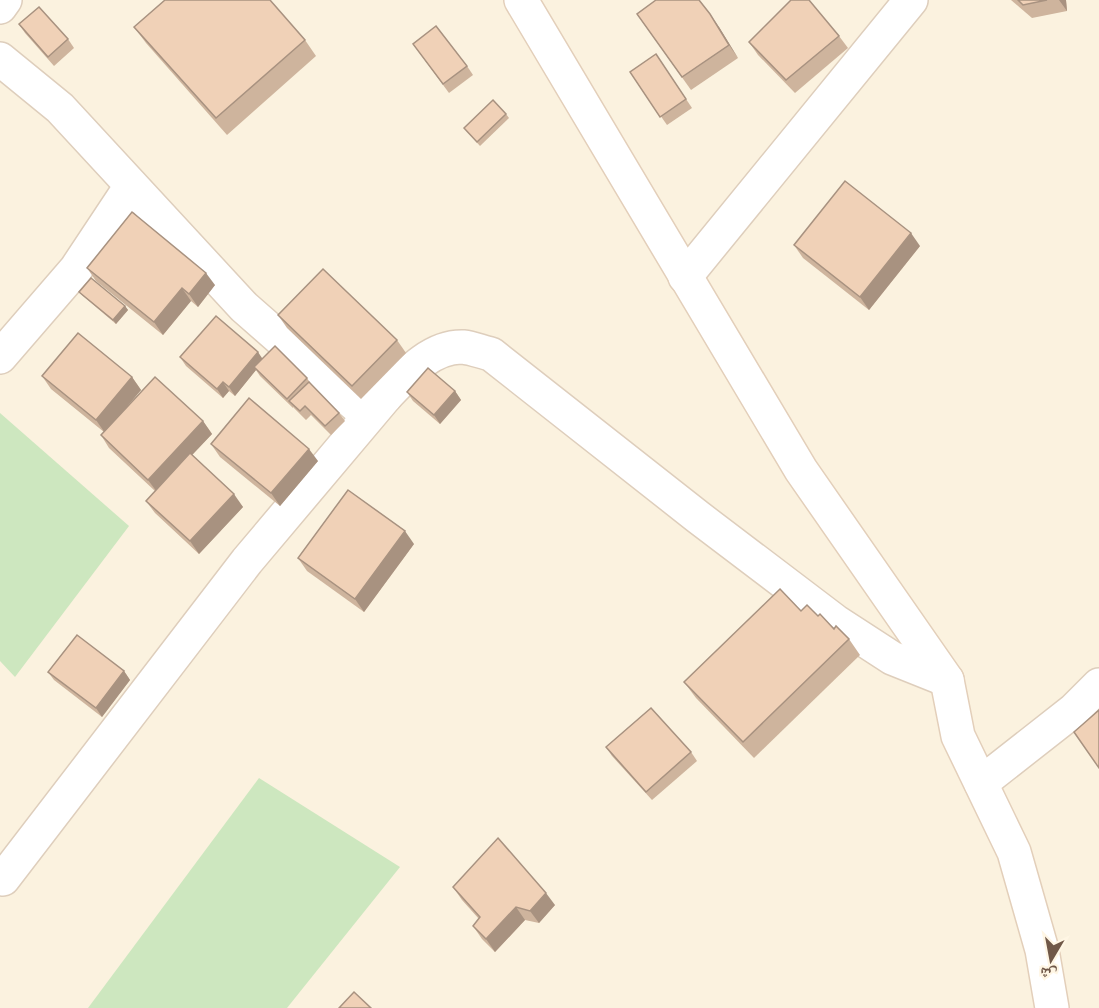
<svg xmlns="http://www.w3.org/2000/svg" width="1099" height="1008" viewBox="0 0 1099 1008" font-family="Ubuntu,'Noto Naskh Arabic',sans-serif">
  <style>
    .green { fill: #cde7bf }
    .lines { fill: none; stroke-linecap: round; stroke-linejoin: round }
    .street-casing { stroke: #decebc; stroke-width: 36 }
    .secondary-casing { stroke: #e3cfba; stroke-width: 36 }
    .street { stroke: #fff; stroke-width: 33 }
    .secondary { stroke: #fff; stroke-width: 33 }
    .wall { fill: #ceb49d }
    .shaded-wall { fill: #a89280 }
    .building { fill: #f0d1b7; stroke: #a89280; stroke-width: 1.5 }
  </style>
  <rect width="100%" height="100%" fill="#fbf2df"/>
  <!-- green -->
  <g class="green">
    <polygon points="0,413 129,526 15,677 0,661"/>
    <polygon points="259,778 400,867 287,1008 88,1008"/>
  </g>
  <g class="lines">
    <defs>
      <g id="street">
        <polyline points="0,7 5,0"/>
        <polyline points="0,59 60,108 244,307 358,407 386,396"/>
        <polyline points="685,277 911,0"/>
        <polyline points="0,357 76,269 131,186"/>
        <polyline points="981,783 1074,710 1099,685"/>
        <path d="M 3,879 L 247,561 L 386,396 C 406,375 431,346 463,347 C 472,348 482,352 491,354 L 698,517 L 835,621 L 892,658 L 947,680"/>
      </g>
      <polyline id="secondary" points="521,0 801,470 947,680 958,736 1014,852 1042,950 1052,1008"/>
    </defs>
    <!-- street casing -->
    <use href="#street" class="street-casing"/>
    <!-- secondary casing -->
    <use href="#secondary" class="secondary-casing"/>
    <!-- street -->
    <use href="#street" class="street"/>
    <!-- secondary -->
    <use href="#secondary" class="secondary"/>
  </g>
  <!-- wall -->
  <g class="wall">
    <polygon points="1011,0 1066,0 1067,11 1032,18"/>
    <polygon points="637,14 719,27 738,58 691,90"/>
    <polygon points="19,24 68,39 74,48 54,66 25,33"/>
    <polygon points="134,27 305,40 316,56 227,135 146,43"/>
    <polygon points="839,36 848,48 795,93 758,55 749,42"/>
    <polygon points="413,44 467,66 473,75 449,93"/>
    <polygon points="656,54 692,108 667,125 630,72"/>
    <polygon points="506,114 509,118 480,146 464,128"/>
    <polygon points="794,245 920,246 869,310 803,258"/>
    <polygon points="87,268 215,285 198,307 191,301 163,335 96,281"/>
    <polygon points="79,292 125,306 128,310 116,324 83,296"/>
    <polygon points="278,315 397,340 406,353 361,399 287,328"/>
    <polygon points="180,357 263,359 307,378 313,387 339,413 345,421 331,435 311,415 306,420 293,407 293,408 260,376 256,370 235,396 229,391 223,398 186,366"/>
    <polygon points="42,376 132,377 141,390 122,412 203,421 212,434 192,455 243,507 199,554 155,513 146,501 155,491 109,448 101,435 104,432 51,389"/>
    <polygon points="455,391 461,400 440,424 413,401 407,392"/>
    <polygon points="211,444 318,461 280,506 220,457"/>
    <polygon points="414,544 364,612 307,571 298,558"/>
    <polygon points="801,611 818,616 849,639 860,655 754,758 696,698 684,682"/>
    <polygon points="124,671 130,680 102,717 54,680 48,672"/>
    <polygon points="606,747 691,752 697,761 652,800 612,756"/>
    <polygon points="453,887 555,905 539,923 525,920 495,952 482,939 473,926 479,919 462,900"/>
  </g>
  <!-- shaded-wall -->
  <g class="shaded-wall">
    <polygon points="1059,0 1066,0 1067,11"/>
    <polygon points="710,14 719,27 738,58 729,45"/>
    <polygon points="911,233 920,246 869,310 860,297"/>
    <polygon points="206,273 215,285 198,307 189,294"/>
    <polygon points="182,288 191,301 163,335 154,322"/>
    <polygon points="125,306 128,310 116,324 113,320"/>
    <polygon points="258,352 264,361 254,367 256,370 235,396 229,387"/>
    <polygon points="132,377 141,390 105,433 96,420"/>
    <polygon points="223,382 229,391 223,398 217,389"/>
    <polygon points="455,391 461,400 440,424 434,415"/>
    <polygon points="203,421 212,434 157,492 148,480"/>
    <polygon points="309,449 318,461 280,506 271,493"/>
    <polygon points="234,494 243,507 199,554 190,541"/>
    <polygon points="405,531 414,544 364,612 355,599"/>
    <polygon points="124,671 130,680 102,717 96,708"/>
    <polygon points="546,893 555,905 539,923 530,911"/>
    <polygon points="516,907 525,920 495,952 486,939"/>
  </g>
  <!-- building -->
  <g class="building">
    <polygon points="165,0 270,0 305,40 216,118 134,27"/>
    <polygon points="656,0 699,0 710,14 729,45 682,77 637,14"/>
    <polygon points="791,0 809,0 839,36 786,80 749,42"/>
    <polygon points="1018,0 1047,0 1023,5"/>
    <polygon points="39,7 68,39 48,57 19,24"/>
    <polygon points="436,26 467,66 443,84 413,44"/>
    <polygon points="656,54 686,99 660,117 630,72"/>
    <polygon points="493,100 506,114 477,142 464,128"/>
    <polygon points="845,181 911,233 860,297 794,245"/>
    <polygon points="132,212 206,273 189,294 182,288 154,322 87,268"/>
    <polygon points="323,269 397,340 352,386 278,315"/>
    <polygon points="91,278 125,306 113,320 79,292"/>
    <polygon points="216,316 258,352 229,387 223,382 217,389 180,357"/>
    <polygon points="78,333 132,377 96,420 42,376"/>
    <polygon points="275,346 307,378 287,399 254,367"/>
    <polygon points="428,368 455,391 434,415 407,392"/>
    <polygon points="155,377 203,421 148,480 101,435"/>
    <polygon points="309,382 339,413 325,426 305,406 300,411 289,401"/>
    <polygon points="249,398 309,449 271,493 211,444"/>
    <polygon points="190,453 234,494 190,541 146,501"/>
    <polygon points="348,490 405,531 355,599 298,558"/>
    <polygon points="780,589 801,611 807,605 818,616 820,614 834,629 836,626 849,639 743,742 684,682"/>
    <polygon points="77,635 124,671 96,708 48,672"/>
    <polygon points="651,708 691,752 646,792 606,747"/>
    <polygon points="1099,710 1099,768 1074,732"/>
    <polygon points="498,838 546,893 530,911 516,907 486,939 473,926 480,917 453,887"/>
    <polygon points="354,992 371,1008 339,1008"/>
  </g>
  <!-- north arrow -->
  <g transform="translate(1051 960) rotate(190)" stroke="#fff6e4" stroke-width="4.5" paint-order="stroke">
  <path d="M0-4.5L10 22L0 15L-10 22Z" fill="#705848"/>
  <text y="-9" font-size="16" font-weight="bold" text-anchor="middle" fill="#705848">ش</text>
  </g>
</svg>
